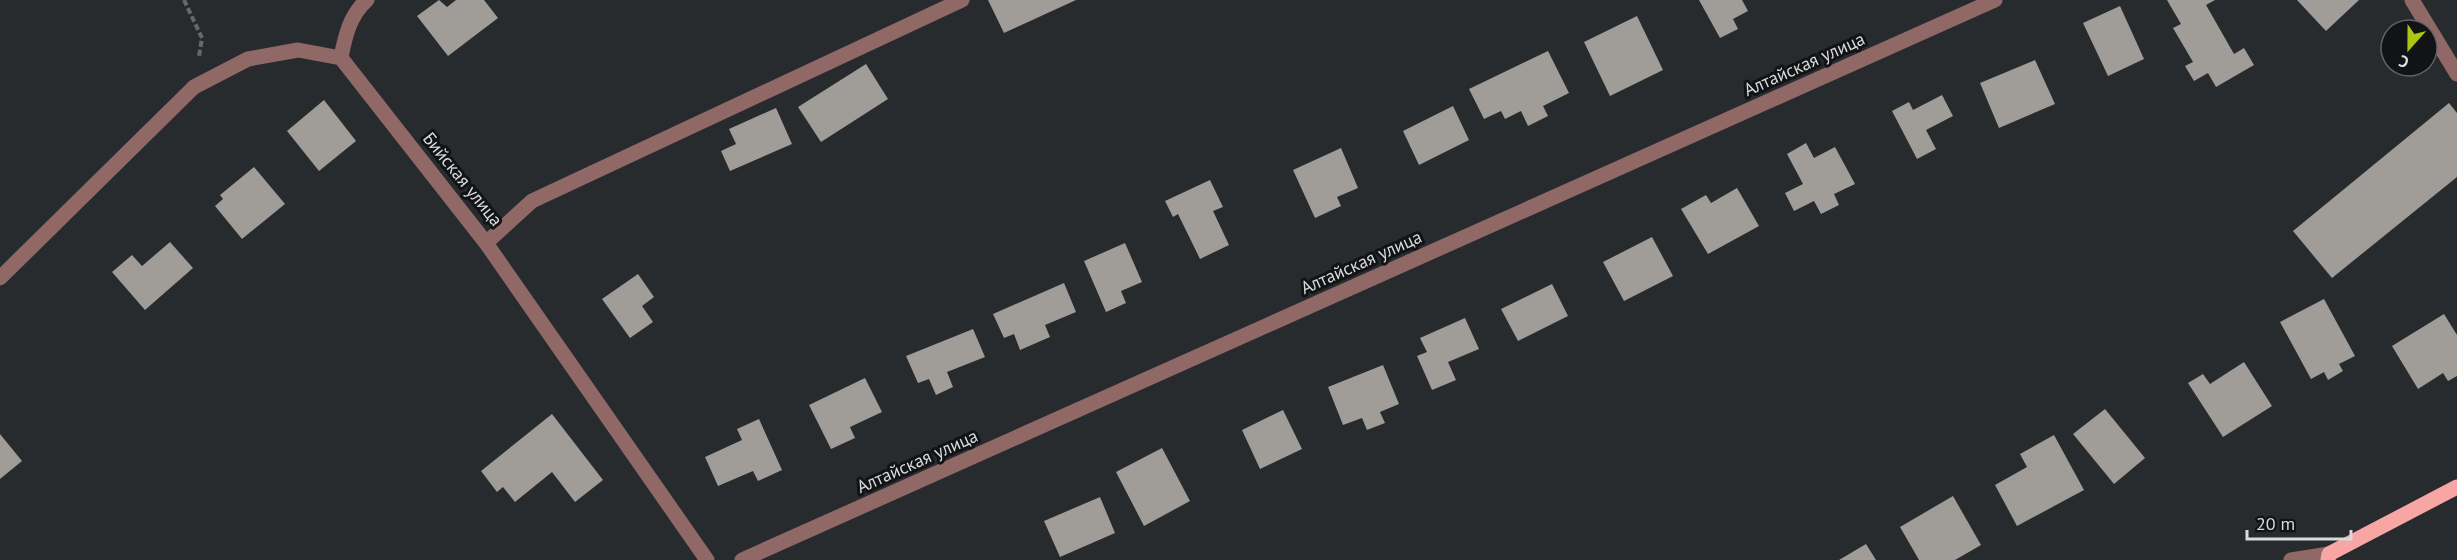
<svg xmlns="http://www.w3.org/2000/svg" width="2457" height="560" viewBox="0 0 2457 560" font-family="'PT Sans',sans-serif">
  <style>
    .building { fill: #a09c98 }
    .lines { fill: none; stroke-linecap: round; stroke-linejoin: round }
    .path { stroke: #66696c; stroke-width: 4; stroke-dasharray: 6 3; stroke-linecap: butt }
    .minor { stroke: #906967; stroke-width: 15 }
    .major { stroke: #f7a6a3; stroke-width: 15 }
    .labels { text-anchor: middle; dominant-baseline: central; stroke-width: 6; stroke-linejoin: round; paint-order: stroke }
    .street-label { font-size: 18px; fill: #d8dadd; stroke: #121315 }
  </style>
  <rect width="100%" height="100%" fill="#282b2e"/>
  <!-- building -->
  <g class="building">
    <polygon points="439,0 447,7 456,0 484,0 498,18 448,56 417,16"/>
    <polygon points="988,0 1076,0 1004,33"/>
    <polygon points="1699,0 1742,0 1748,11 1733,19 1738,29 1720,38"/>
    <polygon points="2167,0 2215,0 2206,5 2234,54 2244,48 2254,65 2216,87 2208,73 2194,81 2185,66 2193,62 2173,28 2181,24"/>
    <polygon points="2297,0 2359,0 2326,31"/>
    <polygon points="2120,6 2144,59 2108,76 2083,23"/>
    <polygon points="1637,16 1663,70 1610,96 1584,42"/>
    <polygon points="1548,51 1569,93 1543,106 1548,116 1528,126 1521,111 1505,119 1501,111 1484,119 1469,89"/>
    <polygon points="2035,60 2055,104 1999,128 1980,83"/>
    <polygon points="866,64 888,99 821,142 798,107"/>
    <polygon points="1942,95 1953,116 1926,130 1936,149 1917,159 1892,111 1909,102 1913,110"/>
    <polygon points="324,100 356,141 319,171 287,131"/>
    <polygon points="2449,103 2457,113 2457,177 2332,278 2293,231"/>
    <polygon points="1453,106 1469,140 1419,165 1403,131"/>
    <polygon points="776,108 792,144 730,171 721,151 736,144 729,129"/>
    <polygon points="1806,143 1814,158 1835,147 1855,184 1834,194 1839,205 1821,214 1814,201 1794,211 1785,193 1803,184 1787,154"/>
    <polygon points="1341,148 1358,188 1337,197 1341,206 1315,218 1293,170"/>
    <polygon points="254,167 285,204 242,239 215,206 223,199 220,195"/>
    <polygon points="1210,180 1223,207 1213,211 1229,245 1200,259 1178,214 1173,217 1165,201"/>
    <polygon points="1737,188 1759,226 1708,254 1681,209 1706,195 1711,203"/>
    <polygon points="1652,237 1673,276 1624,301 1603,262"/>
    <polygon points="170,242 193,268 145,310 112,272 132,255 142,266"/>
    <polygon points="1125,243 1142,282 1121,291 1126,303 1106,312 1084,261"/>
    <polygon points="638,274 654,297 642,306 653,322 630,338 602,299"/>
    <polygon points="1064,283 1076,312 1045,325 1050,337 1020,350 1014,334 1004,338 993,314"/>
    <polygon points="1552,284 1568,316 1518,341 1501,309"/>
    <polygon points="2324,299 2355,356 2339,364 2343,371 2328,380 2324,372 2311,379 2280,322"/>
    <polygon points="2444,314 2457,335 2457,376 2448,381 2443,373 2418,389 2392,346"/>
    <polygon points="1465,318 1479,349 1448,362 1456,380 1432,390 1417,356 1427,352 1420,338"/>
    <polygon points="973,329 985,357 947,372 953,387 936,395 929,379 918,383 906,356"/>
    <polygon points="2244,362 2272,406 2223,437 2188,383 2203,374 2210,384"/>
    <polygon points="1383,365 1399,404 1380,412 1385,423 1367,430 1362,418 1343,425 1328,387"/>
    <polygon points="865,378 882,412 850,427 855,438 831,449 809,405"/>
    <polygon points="2105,409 2145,458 2114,484 2073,434"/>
    <polygon points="1283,410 1302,449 1260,469 1242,430"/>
    <polygon points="552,414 603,480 575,502 552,472 515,502 503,487 497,492 481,471"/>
    <polygon points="759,419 782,470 758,481 753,471 718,486 705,457 742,440 737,429"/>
    <polygon points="0,434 22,461 0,479"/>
    <polygon points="2054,435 2084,490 2017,526 1995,485 2027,467 2020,454"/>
    <polygon points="1162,448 1190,501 1144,526 1116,472"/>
    <polygon points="1953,496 1981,545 1955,560 1919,560 1900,527"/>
    <polygon points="1100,497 1115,533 1060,557 1044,521"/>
    <polygon points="1866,544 1876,560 1839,560"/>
  </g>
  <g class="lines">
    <!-- path -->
    <polyline class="path" points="184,0 202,38 199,56"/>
    <!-- minor -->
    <g class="minor">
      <polyline points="2412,0 2457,74"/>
      <path d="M 341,58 C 345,36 350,15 367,0"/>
      <polyline points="486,243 707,560"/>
      <polyline points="0,278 194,87 248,59 298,50 341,58 486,243 532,201 962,0"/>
      <polyline points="742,560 1995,0"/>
      <polyline points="2291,560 2329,554"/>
    </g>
    <!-- major -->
    <polyline class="major" points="2328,560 2329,554 2457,487"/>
  </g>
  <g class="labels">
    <!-- street labels -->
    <g class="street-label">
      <text transform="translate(1804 64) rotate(-24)">Алтайская улица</text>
      <text transform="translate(463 179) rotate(51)">Бийская улица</text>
      <text transform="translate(1361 262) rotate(-24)">Алтайская улица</text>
      <text transform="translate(917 461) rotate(-24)">Алтайская улица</text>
    </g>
  </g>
  <!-- north arrow -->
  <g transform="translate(2409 48) rotate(201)"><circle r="28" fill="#121315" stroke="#616365" stroke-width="1.5"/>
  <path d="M0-4.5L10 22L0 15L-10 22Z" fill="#acc612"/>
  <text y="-9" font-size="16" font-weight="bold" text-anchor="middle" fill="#d8dadd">С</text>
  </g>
  <!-- scale -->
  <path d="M2247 530v9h104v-9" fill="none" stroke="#d8dadd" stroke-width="3"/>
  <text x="2256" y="530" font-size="18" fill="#d8dadd" stroke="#121315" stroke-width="4.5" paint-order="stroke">20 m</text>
</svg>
